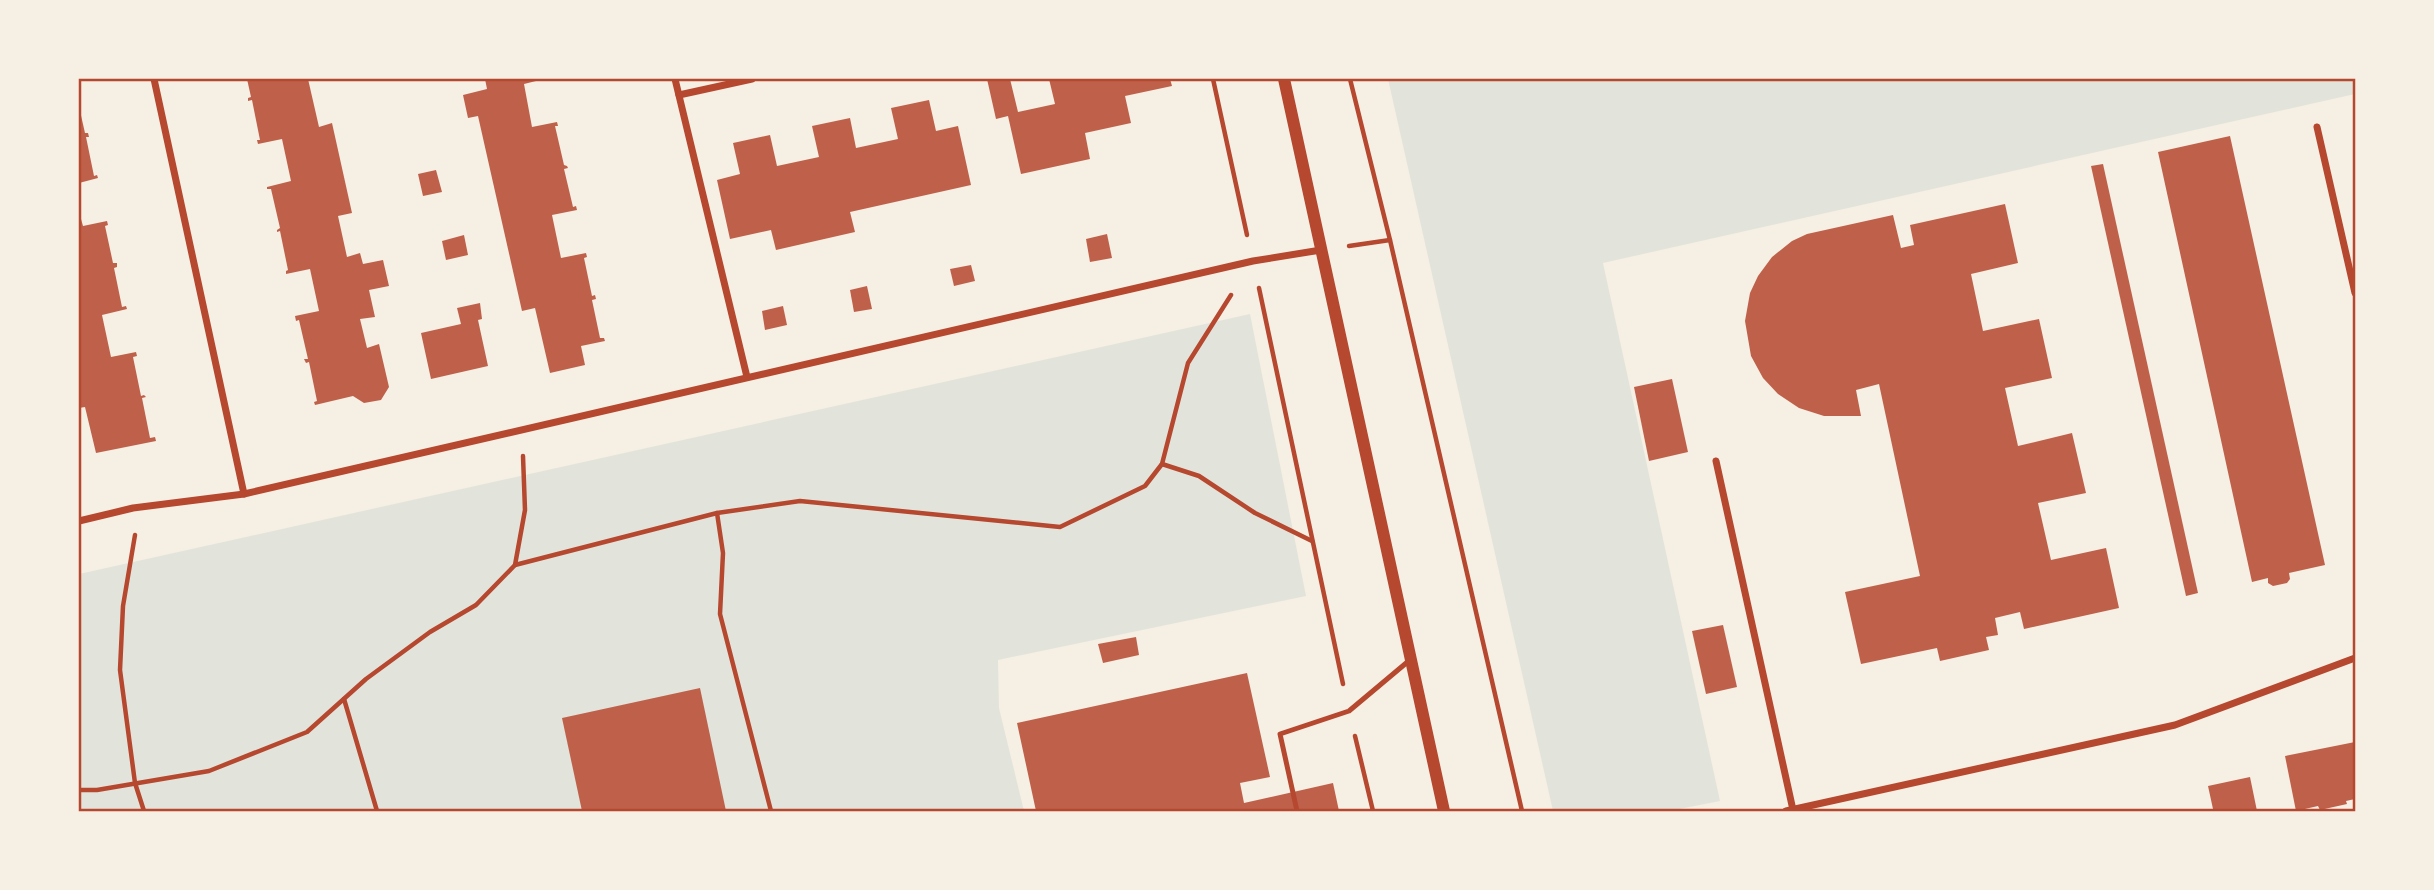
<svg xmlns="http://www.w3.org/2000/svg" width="2434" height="890" viewBox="0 0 2434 890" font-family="'Noto Sans',sans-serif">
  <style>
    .green { fill: #e2e4dc }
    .building { fill: #bf614a }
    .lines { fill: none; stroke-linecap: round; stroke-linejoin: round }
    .path { stroke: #b5482f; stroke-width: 4.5 }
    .service { stroke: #b5482f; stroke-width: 5 }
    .minor { stroke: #b5482f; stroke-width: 7 }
    .tertiary { stroke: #b5482f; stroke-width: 12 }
    .neatline { fill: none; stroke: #b5482f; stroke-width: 2.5 }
  </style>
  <rect width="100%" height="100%" fill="#f6efe4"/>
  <!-- green -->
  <g class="green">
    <polygon points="1388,79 2355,79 2355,94 1603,263 1720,801 1669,811 1553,811"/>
    <polygon points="1250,314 1306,596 998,660 999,708 1024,811 709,811 695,736 583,778 589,811 79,811 79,574"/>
  </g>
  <!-- building -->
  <g class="building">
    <polygon points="247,79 308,79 319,127 332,123 352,213 338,216 347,257 360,253 363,264 383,260 389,286 369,290 375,317 360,319 367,348 379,344 389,387 381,400 364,403 353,396 315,405 314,402 317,401 309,362 306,363 304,359 308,359 299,320 296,321 295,316 319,311 310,269 286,274 286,271 288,270 280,231 277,232 277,230 280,228 271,189 267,189 267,187 291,181 282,139 258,144 257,140 260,140 252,100 248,101 248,98 251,97"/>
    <polygon points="485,79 544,79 524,84 532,127 557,122 558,126 555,126 564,165 567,166 568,168 564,169 573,207 576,206 577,210 552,215 561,258 586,253 587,257 584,258 592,296 595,295 596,299 592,300 600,338 604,338 605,341 581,346 585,365 550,373 535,308 522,311 478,116 468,118 463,95 487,89"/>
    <polygon points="987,79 1010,79 1018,112 1055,104 1049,79 1170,79 1172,86 1125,96 1131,123 1085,133 1090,159 1021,174 1008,116 996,119"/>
    <polygon points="929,100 936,131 958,126 971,185 850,212 855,232 776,250 771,230 730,239 717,180 740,174 733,143 770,135 777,166 819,157 812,126 850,118 856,148 898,139 891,108"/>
    <polygon points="80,111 85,133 88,133 89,137 86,137 94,176 97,175 98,178 79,183"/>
    <polygon points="2230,136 2325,565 2289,573 2290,579 2287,583 2273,586 2268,583 2268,578 2252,582 2158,152"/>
    <polygon points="2103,164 2198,593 2186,596 2091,166"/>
    <polygon points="436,170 442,192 423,196 418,174"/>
    <polygon points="2005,204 2018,263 1971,274 1983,331 2039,319 2052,378 2005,388 2018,446 2072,433 2086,493 2038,503 2051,560 2106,548 2119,608 2024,629 2020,612 1995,618 1998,635 1986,637 1989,650 1940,661 1937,648 1861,664 1845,592 1920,576 1879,384 1856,390 1861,416 1824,416 1799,408 1778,394 1763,378 1751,356 1745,321 1750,293 1758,276 1772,257 1792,241 1807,234 1893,215 1901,248 1914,245 1910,225"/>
    <polygon points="79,212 83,226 107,221 108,225 105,226 113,263 117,263 117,267 114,268 122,307 126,306 127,309 102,315 111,357 136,352 137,356 133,357 141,396 144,395 146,397 142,398 150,438 155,437 156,441 96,453 85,407 79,408"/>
    <polygon points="1107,234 1112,258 1090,262 1086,239"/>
    <polygon points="464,235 468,255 446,260 442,241"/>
    <polygon points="971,265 975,281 954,286 950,269"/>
    <polygon points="867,286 872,309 854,312 850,290"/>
    <polygon points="480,303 482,319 478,320 488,366 431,379 421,333 461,324 457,308"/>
    <polygon points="783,306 787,325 765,330 762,311"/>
    <polygon points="1672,379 1688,452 1649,461 1634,387"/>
    <polygon points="1723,625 1737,687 1706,694 1692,631"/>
    <polygon points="1136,637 1139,655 1103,663 1098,644"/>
    <polygon points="1247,673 1270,777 1240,783 1244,803 1333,783 1339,811 1036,811 1017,723"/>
    <polygon points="700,688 726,811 582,811 562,718"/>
    <polygon points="2355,742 2355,799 2346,801 2347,804 2320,810 2318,806 2296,811 2285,756"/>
    <polygon points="2250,777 2257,811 2207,811 2213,809 2208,786"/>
  </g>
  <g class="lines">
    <!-- path -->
    <g class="path">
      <polyline points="1213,79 1247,235"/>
      <polyline points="1350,79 1390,240 1522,811"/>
      <polyline points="1349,246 1390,240"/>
      <polyline points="1259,288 1343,684"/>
      <polyline points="1162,464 1199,476 1255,513 1312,541"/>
      <polyline points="717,513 723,553 720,614 771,811"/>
      <polyline points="135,535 123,606 120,670 135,783 144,811"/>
      <polyline points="515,565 717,513 800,501 1060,527 1145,486 1162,464 1188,363 1231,295"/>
      <polyline points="344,699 377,811"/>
      <polyline points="1355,736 1373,811"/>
      <polyline points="79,790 97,790 209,771 307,732 366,679 430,632 476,605 515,565 525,510 523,456"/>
    </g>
    <!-- service -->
    <polyline class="service" points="1297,811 1280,734 1349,711 1411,659"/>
    <!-- minor -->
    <g class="minor">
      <polyline points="154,79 244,494"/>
      <polyline points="675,79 747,377"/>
      <polyline points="679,95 752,79"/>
      <polyline points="2317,127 2355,293"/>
      <polyline points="1716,461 1793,810"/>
      <polyline points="79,521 133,508 244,494 1253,261 1321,250"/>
      <polyline points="1786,811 2175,725 2355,658"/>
    </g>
    <!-- tertiary -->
    <polyline class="tertiary" points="1284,79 1444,811"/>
  </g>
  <!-- border -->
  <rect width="2434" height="890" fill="none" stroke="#f6efe4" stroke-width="161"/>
  <rect x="80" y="80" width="2274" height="730" class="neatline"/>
</svg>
